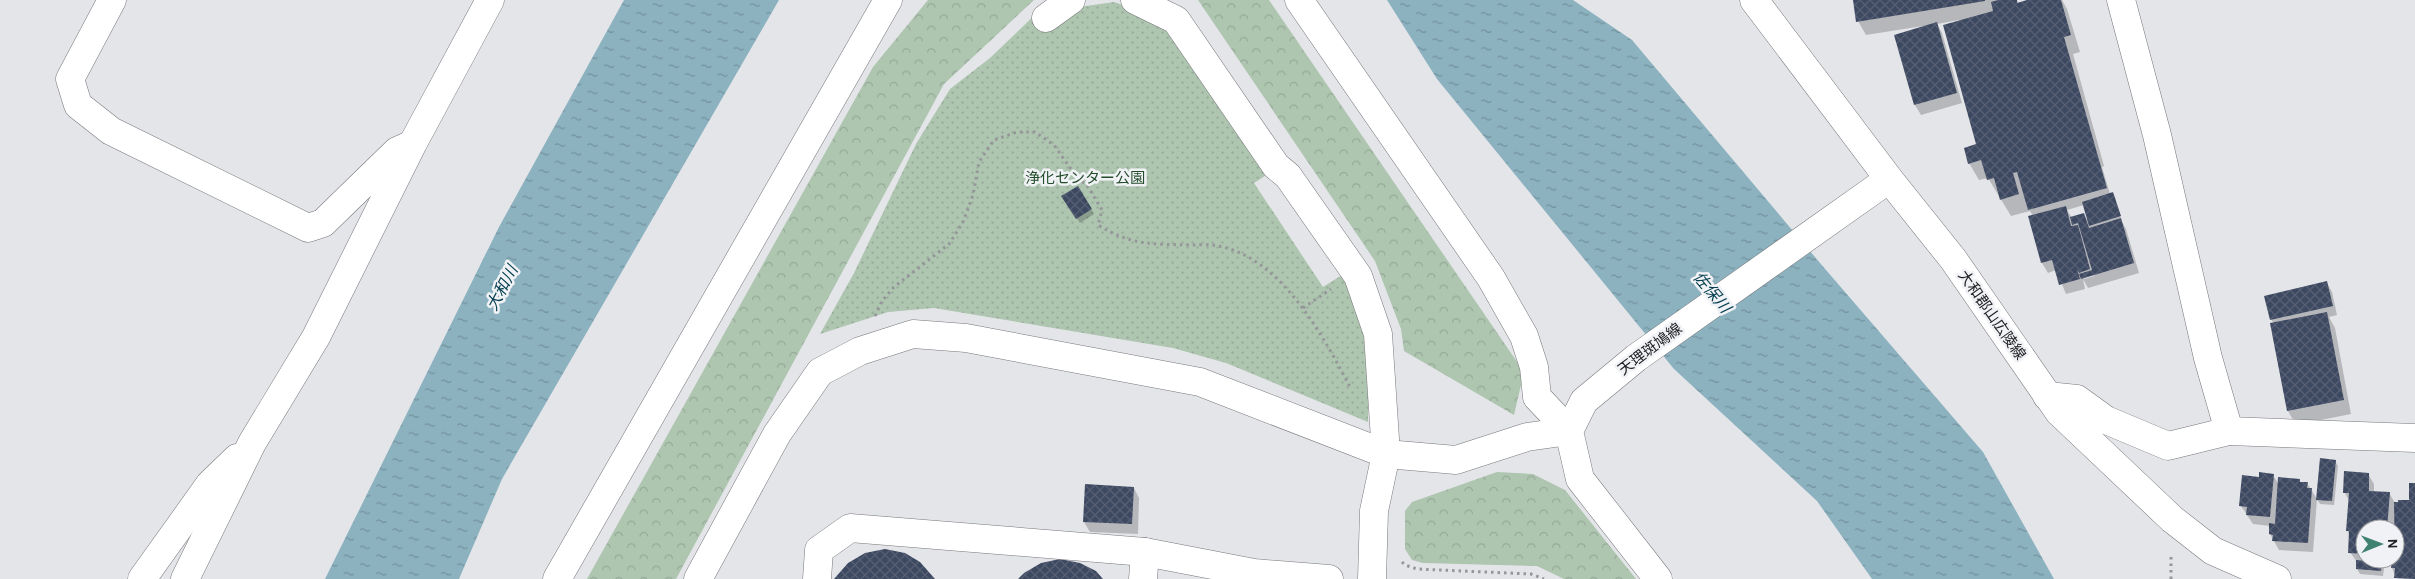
<svg xmlns="http://www.w3.org/2000/svg" width="2415" height="579" viewBox="0 0 2415 579" font-family="Karla,'Noto Sans JP',sans-serif">
  <style>
    .forest { fill: url(#forest-crowns) }
    .park { fill: url(#park-dots) }
    .water { fill: url(#water-ripples) }
    .shadow { fill: #0003; fill-rule: evenodd }
    .building { fill: url(#building-cross-hatch) }
    .lines { fill: none; stroke-linecap: round; stroke-linejoin: round }
    .minor-casing { stroke: #77787b; stroke-width: 29 }
    .major-casing { stroke: #77787b; stroke-width: 29 }
    .path { stroke: #959699; stroke-width: 3; stroke-dasharray: 2.5 4; stroke-linecap: butt }
    .minor { stroke: #fff; stroke-width: 28 }
    .major { stroke: #fff; stroke-width: 28 }
    .labels { text-anchor: middle; dominant-baseline: central; stroke-width: 5; stroke-linejoin: round; paint-order: stroke }
    .park-label { font-size: 15px; fill: #234d2a; stroke: #f1f2f6 }
    .street-label { font-size: 15px; fill: #212223; stroke: #f1f2f6 }
    .water-label { font-size: 16px; font-style: italic; fill: #064050; stroke: #f1f2f6 }
  </style>
  <defs>
    <pattern id="forest-crowns" width="20" height="18" patternUnits="userSpaceOnUse" patternTransform="scale(1.25)"><rect width="20" height="18" fill="#aec5b0"/><path d="M2 6a3 3 0 1 1 6 0M12 15a3 3 0 1 1 6 0" fill="none" stroke="#95a997"/></pattern>
    <pattern id="park-dots" width="8" height="8" patternUnits="userSpaceOnUse" patternTransform="scale(1.25)"><rect width="8" height="8" fill="#aec5b0"/><path d="M2 2h.1M6 6h.1" fill="none" stroke="#95a997" stroke-width="1.8" stroke-linecap="round"/></pattern>
    <pattern id="water-ripples" width="26" height="14" patternUnits="userSpaceOnUse" patternTransform="scale(1.25)"><rect width="26" height="14" fill="#8cb2c0"/><path d="M2 4q2-2 4 0t4 0M15 11q2-2 4 0t4 0" fill="none" stroke="#72909c"/></pattern>
    <pattern id="building-cross-hatch" width="8" height="8" patternUnits="userSpaceOnUse" patternTransform="scale(1.25)"><rect width="8" height="8" fill="#3d4861"/><path d="M0 0l8 8M0 8l8-8" fill="none" stroke="#565f73"/></pattern>
  </defs>
  <rect width="100%" height="100%" fill="#e4e5e9"/>
  <!-- forest -->
  <g class="forest">
    <polygon points="928,0 1034,0 944,84 676,579 587,579 873,67"/>
    <polygon points="1198,0 1269,0 1524,372 1514,415 1404,351 1401,329 1375,261"/>
    <polygon points="1497,472 1533,474 1565,490 1636,579 1564,579 1537,566 1423,563 1412,560 1405,549 1405,511 1412,502"/>
  </g>
  <!-- park -->
  <polygon class="park" points="1114,2 1140,11 1170,33 1271,172 1254,183 1323,287 1342,275 1359,312 1369,355 1368,422 1226,363 1173,348 934,308 888,312 820,334 854,273 916,144 950,89 990,58 1037,13"/>
  <!-- water -->
  <g class="water">
    <polygon points="624,0 779,0 502,479 459,579 325,579 499,227"/>
    <polygon points="1387,0 1573,0 1632,40 1820,263 1983,452 2054,579 1872,579 1817,501 1674,369 1437,79"/>
  </g>
  <!-- shadow -->
  <g class="shadow">
    <path d="M 1854,0 L 1996,0 L 1997,2 L 2017,0 L 2019,4 L 2032,0 L 2062,0 L 2067,9 L 2080,52 L 2073,54 L 2104,166 L 2102,167 L 2110,194 L 2113,193 L 2115,198 L 2122,222 L 2126,229 L 2139,273 L 2088,288 L 2083,279 L 2085,289 L 2066,294 L 2056,270 L 2048,273 L 2042,263 L 2030,217 L 2033,216 L 2030,211 L 2011,216 L 1988,178 L 1979,180 L 1969,163 L 1978,145 L 1959,20 L 1937,24 L 1942,33 L 1962,103 L 1921,115 L 1915,105 L 1896,36 L 1923,28 L 1923,26 L 1866,35 L 1858,21 ZM 2084,205 L 2088,222 L 2084,215 L 2072,218 L 2067,210 ZM 2094,274 L 2094,276 L 2084,279 L 2083,277 Z"/>
    <polygon points="1077,187 1094,214 1080,223 1063,197"/>
    <polygon points="2327,283 2332,292 2337,315 2329,317 2335,328 2351,414 2296,425 2288,411 2274,324 2271,319"/>
    <polygon points="2335,461 2338,466 2334,505 2320,504 2317,499"/>
    <polygon points="2368,474 2374,484 2374,492 2389,493 2395,503 2410,501 2415,484 2415,579 2396,578 2392,568 2393,559 2395,559 2395,529 2365,529 2365,559 2378,559 2378,562 2381,563 2384,568 2383,576 2360,574 2357,569 2357,562 2350,552 2350,536 2347,530 2349,501 2345,493"/>
    <polygon points="2273,475 2279,485 2299,480 2301,483 2307,483 2317,499 2313,552 2279,550 2270,534 2270,526 2253,524 2241,506 2260,478"/>
    <polygon points="1134,488 1139,498 1138,534 1090,532 1084,522"/>
  </g>
  <!-- building -->
  <g class="building">
    <polygon points="1853,0 1985,0 1985,1 1856,22"/>
    <polygon points="1998,0 2017,0 2017,3 2027,0 2061,0 2071,35 2064,37 2107,188 2028,210 2017,172 2013,173 2019,194 2000,200 1994,178 1987,180 1981,160 1968,164 1964,148 1976,144 1943,25 1993,11 1991,2"/>
    <polygon points="1937,22 1957,93 1914,105 1894,35"/>
    <polygon points="1078,186 1092,209 1076,219 1061,196"/>
    <polygon points="2113,192 2121,216 2089,226 2082,202"/>
    <polygon points="2066,206 2071,226 2078,225 2090,269 2079,273 2077,269 2080,279 2059,285 2052,260 2041,263 2028,216"/>
    <polygon points="2084,213 2089,228 2121,218 2134,263 2081,279 2079,274 2092,270 2078,223 2072,225 2070,217"/>
    <polygon points="2327,281 2333,306 2270,320 2264,296"/>
    <polygon points="2327,312 2344,400 2287,411 2270,323"/>
    <polygon points="2320,458 2336,460 2332,501 2316,500"/>
    <polygon points="2344,471 2369,473 2369,491 2390,492 2387,529 2365,529 2365,554 2348,553 2349,531 2346,531 2349,493 2343,493"/>
    <polygon points="2259,472 2274,474 2270,517 2246,515 2247,507 2239,506 2242,475 2259,477"/>
    <polygon points="2278,477 2300,479 2300,482 2308,482 2307,488 2312,488 2308,543 2272,541 2273,535 2269,534 2269,523 2275,524"/>
    <polygon points="2409,483 2415,483 2415,579 2394,578 2395,568 2391,568 2392,559 2395,559 2394,502 2398,502 2398,500 2409,500"/>
    <polygon points="1085,484 1134,487 1132,524 1083,522"/>
    <polygon points="885,549 905,553 920,562 935,579 834,579 848,563 865,553"/>
    <polygon points="1060,559 1080,563 1096,571 1103,579 1018,579 1024,573 1041,563"/>
    <polygon points="2356,560 2382,562 2381,571 2356,569"/>
  </g>
  <g class="lines">
    <defs>
      <g id="minor">
        <polyline points="112,0 70,79 78,105 111,131 308,228 323,223 397,151 406,147"/>
        <polyline points="1135,0 1176,20 1276,166 1288,176 1358,276 1378,334 1386,454 1374,511 1372,579"/>
        <polyline points="1299,0 1491,278 1524,336 1534,367 1537,397 1569,431"/>
        <polyline points="2121,0 2157,135 2208,358 2229,431"/>
        <polyline points="1046,18 1071,0"/>
        <polyline points="2047,396 2077,399 2106,420 2168,446 2229,431 2415,438"/>
        <polyline points="142,579 210,484 237,458"/>
        <polyline points="185,579 252,443 316,337 413,143 490,0"/>
        <polyline points="557,579 888,0"/>
        <polyline points="698,579 777,434 820,372 860,351 913,334 966,338 1200,382 1386,454 1456,460 1527,437 1569,431"/>
        <polyline points="817,579 819,550 850,528 1145,552 1254,573 1329,579"/>
        <polyline points="1143,579 1145,552"/>
      </g>
      <g id="major">
        <polyline points="1754,0 1889,179 1953,259 2059,412 2172,519 2213,551 2277,579"/>
        <polyline points="1658,579 1580,479 1569,431 1584,401 1636,358 1889,179"/>
      </g>
    </defs>
    <!-- minor casing -->
    <use href="#minor" class="minor-casing"/>
    <!-- major casing -->
    <use href="#major" class="major-casing"/>
    <!-- path -->
    <g class="path">
      <polyline points="1303,308 1331,289"/>
      <path d="M 875,316 L 882,301 L 894,287 L 949,244 L 963,222 L 973,195 L 979,162 L 994,140 L 1017,132 L 1035,132 L 1054,145 L 1078,179 L 1087,185 L 1102,210 L 1098,225 C 1132,246 1153,244 1192,245 C 1200,245 1210,244 1218,246 C 1281,257 1324,337 1351,389"/>
      <polyline points="1402,562 1405,565 1417,569 1531,574 1544,579"/>
      <polyline points="2171,579 2171,554"/>
    </g>
    <!-- minor -->
    <use href="#minor" class="minor"/>
    <!-- major -->
    <use href="#major" class="major"/>
  </g>
  <g class="labels">
    <!-- park labels -->
    <g class="park-label">
      <text x="1085" y="178">浄化センター公園</text>
    </g>
    <!-- street labels -->
    <g class="street-label">
      <text transform="translate(1992 315) rotate(55)">大和郡山広陵線</text>
      <text transform="translate(1650 349) rotate(-37)">天理斑鳩線</text>
    </g>
    <!-- water labels -->
    <g class="water-label">
      <text transform="translate(502 288) rotate(-62)">大和川</text>
      <text transform="translate(1712 292) rotate(50)">佐保川</text>
    </g>
  </g>
  <!-- north arrow -->
  <g transform="translate(2380 544) rotate(89)"><circle r="24" fill="#f1f2f6" stroke="#9e9fa2"/>
  <path d="M0-4L9 19L0 12L-9 19Z" fill="#408272"/>
  <text y="-8" font-size="14" font-weight="bold" text-anchor="middle" fill="#212223">N</text>
  </g>
</svg>
